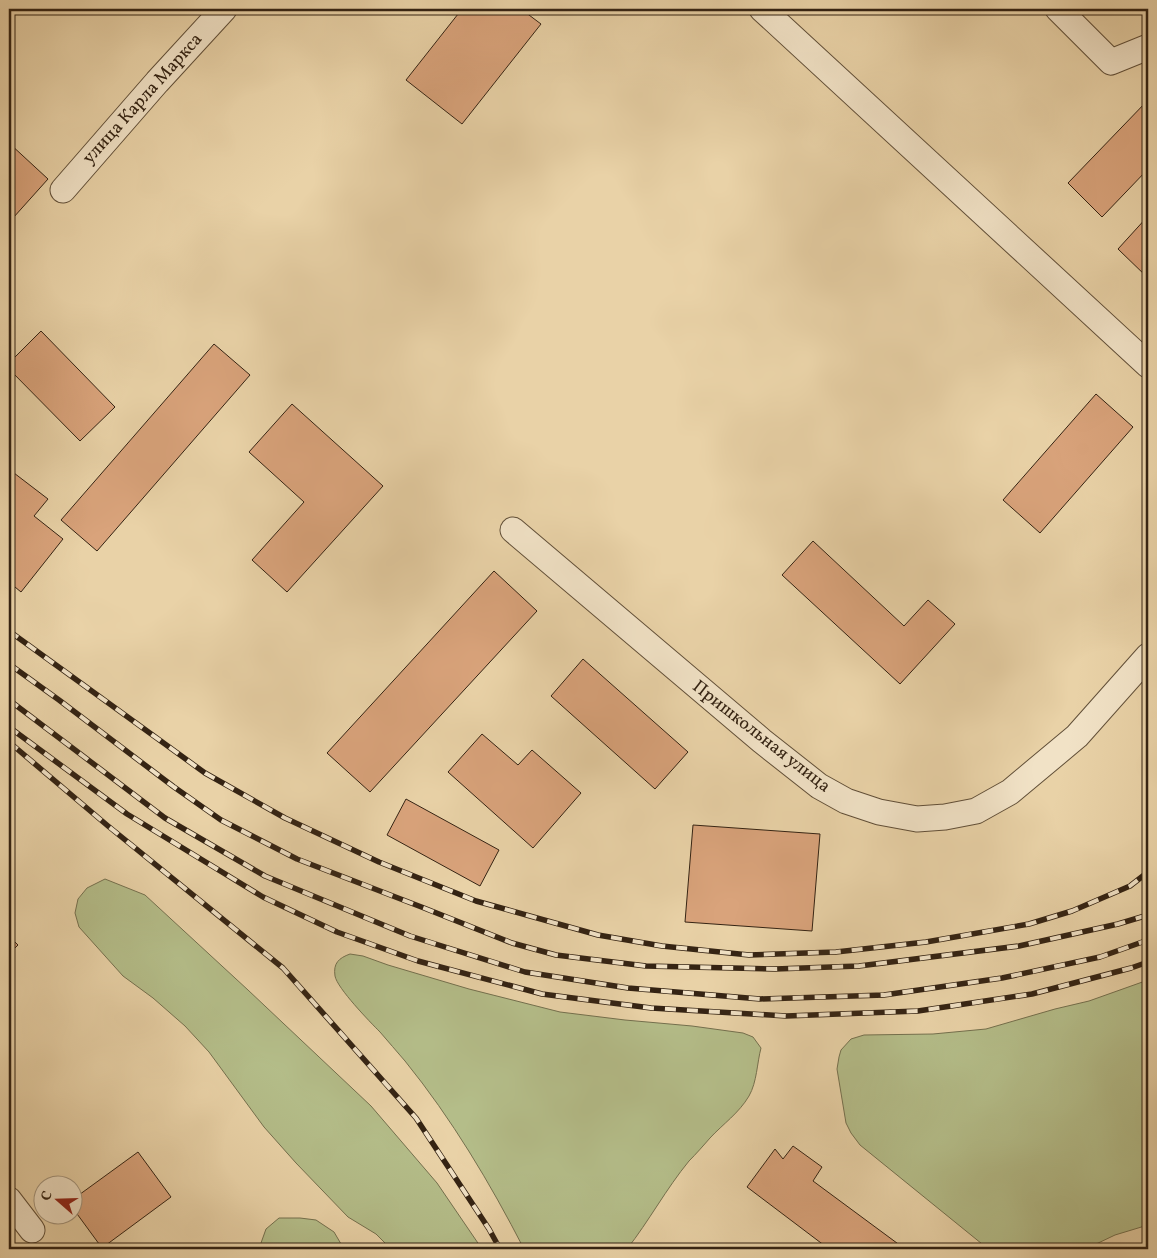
<svg xmlns="http://www.w3.org/2000/svg" width="1157" height="1258" viewBox="0 0 1157 1258" font-family="Vollkorn,serif">
  <style>
    .green { fill: #b4bd89; stroke: #74704e }
    .building { fill: #d9a37b; stroke: #342313 }
    .lines { fill: none; stroke-linecap: round; stroke-linejoin: round }
    .minor-casing { stroke: #614f38; stroke-width: 27 }
    .minor { stroke: #f1e2c6; stroke-width: 25 }
    .rail-casing { stroke: #342313; stroke-width: 5.5 }
    .rail { stroke: #f1e2c6; stroke-width: 4; stroke-dasharray: 11; stroke-linecap: butt }
    .labels { text-anchor: middle; dominant-baseline: central; stroke-width: 4; stroke-linejoin: round; paint-order: stroke }
    .street-label { font-size: 18px; fill: #342313; stroke: #f1e2c6 }
  </style>
  <rect width="100%" height="100%" fill="#e9d2a7"/>
  <filter id="stains"><feTurbulence type="fractalNoise" baseFrequency=".004" numOctaves="4"/><feColorMatrix values="0 0 0 0 .2 0 0 0 0 .09 0 0 0 0 .02 0 0 0 .5 -.17"/></filter>
  <radialGradient id="worn" r=".72"><stop offset=".6" stop-color="#630" stop-opacity="0"/><stop offset="1" stop-color="#630" stop-opacity=".3"/></radialGradient>
  <!-- green -->
  <g class="green">
    <polygon points="105,879 145,895 248,990 371,1106 437,1183 482,1249 391,1249 376,1234 348,1217 296,1163 264,1127 209,1052 185,1026 153,998 123,976 79,927 75,913 78,899 87,888"/>
    <path d="M 350,954 L 363,956 L 388,965 L 469,989 L 560,1012 L 625,1020 L 692,1026 L 743,1033 L 753,1037 L 761,1048 C 757,1063 757,1082 749,1096 C 739,1113 723,1124 710,1138 C 703,1146 696,1154 689,1161 C 666,1189 649,1221 627,1249 L 524,1249 C 490,1183 452,1119 405,1061 C 397,1051 388,1042 380,1032 C 370,1022 337,988 335,976 C 333,963 339,958 350,954 Z"/>
    <polygon points="1148,980 1148,1225 1115,1235 1094,1245 1082,1249 987,1248 860,1145 851,1133 846,1123 837,1069 839,1057 841,1050 851,1039 864,1035 933,1034 986,1029 1055,1009 1089,1001"/>
    <polygon points="279,1218 300,1218 316,1220 334,1232 344,1249 264,1249 261,1243 266,1229"/>
  </g>
  <!-- building -->
  <g class="building">
    <polygon points="462,9 521,9 541,24 462,124 406,80"/>
    <polygon points="1148,100 1148,169 1102,217 1068,183"/>
    <polygon points="9,143 48,179 13,218 9,214"/>
    <polygon points="1148,216 1148,278 1118,249"/>
    <polygon points="41,331 115,407 80,441 9,369 9,363"/>
    <polygon points="214,344 250,375 97,551 61,520"/>
    <polygon points="1096,394 1133,427 1040,533 1003,500"/>
    <polygon points="292,404 383,486 287,592 252,560 304,502 249,452"/>
    <polygon points="14,473 48,499 34,516 63,539 21,592 9,582 9,480"/>
    <polygon points="813,541 904,626 928,600 955,624 900,684 782,575"/>
    <polygon points="494,571 537,611 370,792 327,753"/>
    <polygon points="583,659 688,752 655,789 551,696"/>
    <polygon points="482,734 518,765 532,750 581,793 533,848 448,772"/>
    <polygon points="406,799 499,850 480,886 387,835"/>
    <polygon points="693,825 820,834 812,931 685,922"/>
    <polygon points="9,936 18,945 9,954"/>
    <polygon points="793,1146 822,1167 813,1181 905,1249 829,1249 747,1187 775,1149 783,1159"/>
    <polygon points="138,1152 171,1197 102,1248 72,1207 72,1200"/>
  </g>
  <g class="lines">
    <defs>
      <g id="minor">
        <polyline points="762,9 1148,365"/>
        <polyline points="1058,9 1111,62 1148,47"/>
        <polyline points="63,190 157,82 224,9"/>
        <polyline points="513,530 762,741 819,786 846,801 879,812 917,819 945,817 976,811 1010,792 1077,736 1148,656"/>
        <polyline points="9,1200 32,1230"/>
      </g>
    </defs>
    <!-- minor casing -->
    <use href="#minor" class="minor-casing"/>
    <!-- minor -->
    <use href="#minor" class="minor"/>
    <defs>
      <g id="rail">
        <polyline points="9,631 205,773 285,818 379,862 476,901 598,935 662,946 749,955 836,952 926,942 1029,924 1072,911 1130,886 1148,872"/>
        <polyline points="9,664 59,700 174,787 221,820 297,859 424,908 512,943 556,955 646,966 775,969 859,966 1019,946 1118,924 1148,915"/>
        <polyline points="9,700 165,818 265,876 410,936 525,972 628,988 760,999 884,995 1002,978 1100,957 1148,940"/>
        <polyline points="9,727 127,814 263,897 337,932 418,961 542,994 651,1008 786,1016 918,1011 1032,994 1131,968 1148,962"/>
        <polyline points="9,742 108,826 283,968 416,1118 489,1229 500,1249"/>
      </g>
    </defs>
    <!-- rail casing -->
    <use href="#rail" class="rail-casing"/>
    <!-- rail -->
    <use href="#rail" class="rail"/>
  </g>
  <g class="labels">
    <!-- street labels -->
    <g class="street-label">
      <text transform="translate(143 99) rotate(-48)">улица Карла Маркса</text>
      <text transform="translate(761 737) rotate(38)">Пришкольная улица</text>
    </g>
  </g>
  <!-- margin -->
  <rect width="1157" height="1258" fill="none" stroke="#e9d2a7" stroke-width="30"/>
  <rect x="10" y="10" width="1137" height="1238" fill="none" stroke="#342313" stroke-width="2.5"/>
  <rect x="15" y="15" width="1127" height="1228" fill="none" stroke="#342313"/>
  <!-- north arrow -->
  <g transform="translate(58 1200) rotate(290)"><circle r="24" fill="#f1e2c6" stroke="#a5967e"/>
  <path d="M0-4L9 19L0 12L-9 19Z" fill="#8f2418"/>
  <text y="-8" font-size="14" font-weight="bold" text-anchor="middle" fill="#342313">С</text>
  </g>
  <rect width="100%" height="100%" filter="url(#stains)"/>
  <rect width="100%" height="100%" fill="url(#worn)"/>
</svg>
